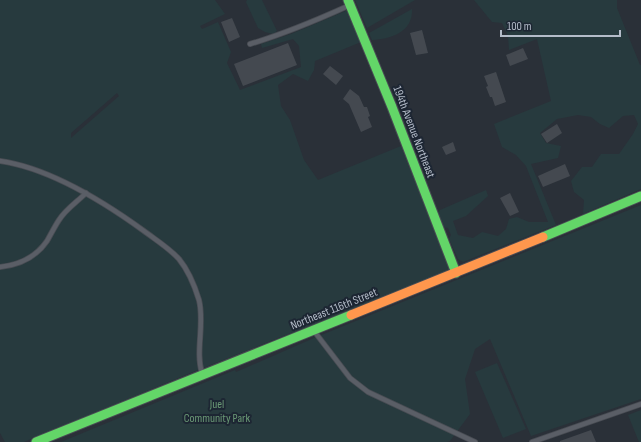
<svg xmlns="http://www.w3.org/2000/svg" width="641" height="442" viewBox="0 0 641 442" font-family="'Sofia Sans Condensed',sans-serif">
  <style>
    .green { fill: #273a3e; fill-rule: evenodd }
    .building { fill: #444950 }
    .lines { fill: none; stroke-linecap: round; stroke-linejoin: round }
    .lane-casing { stroke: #484c53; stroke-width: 6 }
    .fast-casing { stroke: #484c53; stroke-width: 11 }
    .slow-casing { stroke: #484c53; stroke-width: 11 }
    .lane { stroke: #5a5e66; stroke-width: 4.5 }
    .fast { stroke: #63d668; stroke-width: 9 }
    .slow { stroke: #ff974d; stroke-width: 9 }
    .labels { text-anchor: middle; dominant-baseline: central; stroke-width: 4; stroke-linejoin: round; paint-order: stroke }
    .street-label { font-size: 12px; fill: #b4bcc9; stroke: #1d2633 }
    .park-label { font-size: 12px; fill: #6b9a76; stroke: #1d2633 }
  </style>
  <rect width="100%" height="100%" fill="#2a3038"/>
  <!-- green -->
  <g class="green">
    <path d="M 0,0 L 215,0 L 225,14 L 200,26 L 202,29 L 218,22 L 231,52 L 227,63 L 240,90 L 301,67 L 299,46 L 293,39 L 262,48 L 261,44 L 291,34 L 348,10 L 361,42 L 315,61 L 314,70 L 308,81 L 293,74 L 278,85 L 281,106 L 290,120 L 304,160 L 318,180 L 401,146 L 450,270 L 193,372 L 24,442 L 5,442 L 0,433 ZM 117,93 L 119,96 L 71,138 L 71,133 Z"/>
    <polygon points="247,0 262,0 277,31 273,34 265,32 258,28 246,2"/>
    <polygon points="355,0 415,0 367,28"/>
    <polygon points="474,0 617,0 617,8 640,65 641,65 641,189 583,214 584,200 574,192 571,181 582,167 592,167 601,154 619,154 633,134 638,124 634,115 623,116 609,128 600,124 591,117 578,115 557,119 540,133 546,143 561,146 558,158 531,164 556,225 463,262 458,259 449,239 451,235 448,228 443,227 438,214 440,210 486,190 488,196 466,216 453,221 458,235 473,238 482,232 498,236 506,229 509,219 517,217 529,222 548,222 526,166 516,155 502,147 494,124 551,101 537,39 509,50 508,36 502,23 492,22"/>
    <path d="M 412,9 C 413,32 391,39 372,40 L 369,33 Z"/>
    <polygon points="641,205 641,399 531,436 490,339 475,349 465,379 470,414 450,441 447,442 61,442 235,370 236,372 314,338"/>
    <polygon points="497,363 526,429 503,438 475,372"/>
    <polygon points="641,410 641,442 639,442 628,415"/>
  </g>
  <!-- building -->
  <g class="building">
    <polygon points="232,18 240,37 229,42 221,22"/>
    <polygon points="422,30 428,53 416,55 410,33"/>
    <polygon points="288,43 297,65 243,86 234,64"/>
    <polygon points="523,48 528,59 510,66 506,55"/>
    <polygon points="330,66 343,76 336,85 323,74"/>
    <polygon points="496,72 506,102 495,106 492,97 490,97 486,87 488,86 484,76"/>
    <polygon points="350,89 359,96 364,107 367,107 370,116 368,117 372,127 361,132 349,104 343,99"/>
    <polygon points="557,124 562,133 547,143 541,134"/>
    <polygon points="453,142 456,151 446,155 442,147"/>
    <polygon points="565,164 570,176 543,187 538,176"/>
    <polygon points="510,193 519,212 510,216 500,198"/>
    <polygon points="591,430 596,442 560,442 560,441"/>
  </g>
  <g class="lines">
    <defs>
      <g id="lane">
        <path d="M 250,44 C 284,34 317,20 348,6"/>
        <path d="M 0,161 C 49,168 104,202 144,231 C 156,240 169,248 179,259 C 188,270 195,287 199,300 C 205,324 195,351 202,373"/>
        <path d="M 0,267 C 19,265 36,257 47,241 C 51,234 55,226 59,220 C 66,209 77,202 86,193"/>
        <polyline points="314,331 350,378 368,392 475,442"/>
        <polyline points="532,442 641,404"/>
      </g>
      <g id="fast">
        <polyline points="348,0 392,107 456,273"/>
        <polyline points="543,237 641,196"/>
        <polyline points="36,442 351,315"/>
      </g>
      <polyline id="slow" points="351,315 543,237"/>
    </defs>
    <!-- lane casing -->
    <use href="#lane" class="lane-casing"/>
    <!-- fast casing -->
    <use href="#fast" class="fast-casing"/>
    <!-- slow casing -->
    <use href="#slow" class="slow-casing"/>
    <!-- lane -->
    <use href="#lane" class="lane"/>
    <!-- fast -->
    <use href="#fast" class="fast"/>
    <!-- slow -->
    <use href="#slow" class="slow"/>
  </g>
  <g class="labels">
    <!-- street labels -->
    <g class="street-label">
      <text transform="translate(414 132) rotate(69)">194th Avenue Northeast</text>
      <text transform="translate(334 309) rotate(-22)">Northeast 116th Street</text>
    </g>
    <!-- park labels -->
    <g class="park-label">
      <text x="217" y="404">Juel<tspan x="217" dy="14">Community Park</tspan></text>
    </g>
  </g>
  <!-- scale -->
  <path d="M501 30v6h119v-6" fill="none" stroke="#b4bcc9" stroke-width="2"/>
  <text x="507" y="30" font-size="12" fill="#b4bcc9" stroke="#1d2633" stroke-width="3" paint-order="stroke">100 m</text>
</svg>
